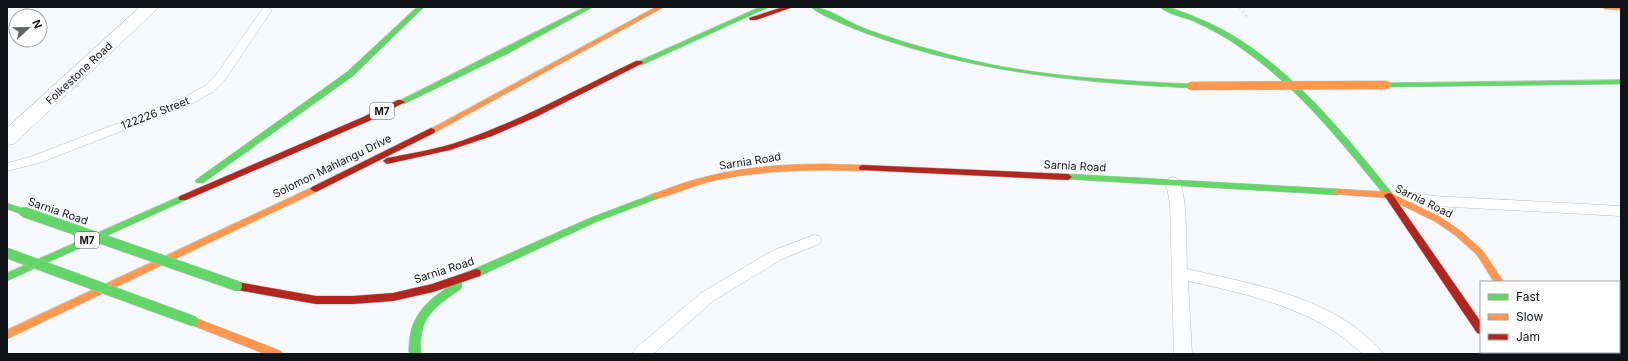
<svg xmlns="http://www.w3.org/2000/svg" width="1628" height="361" viewBox="0 0 1628 361" font-family="Inter,sans-serif">
  <style>
    .lines { fill: none; stroke-linecap: round; stroke-linejoin: round }
    .lane-casing { stroke: #bcbfc3; stroke-width: 1 }
    .street-casing { stroke: #bcbfc3; stroke-width: 1 }
    .fast-casing { stroke: #bcbfc3; stroke-width: 1 }
    .slow-casing { stroke: #bcbfc3; stroke-width: 1 }
    .jam-casing { stroke: #bcbfc3; stroke-width: 1 }
    .path-far1 { stroke: #e2e3e4; stroke-width: 2; stroke-dasharray: 2.5 2.5; stroke-linecap: butt }
    .path { stroke: #e2e3e4; stroke-width: 2.5; stroke-dasharray: 3.5 3.5; stroke-linecap: butt }
    .lane { fill: #fefeff; fill-rule: evenodd }
    .street { fill: #fefeff; fill-rule: evenodd }
    .fast { fill: #63d668; fill-rule: evenodd }
    .slow { fill: #ff974d; fill-rule: evenodd }
    .jam { fill: #b3261e; fill-rule: evenodd }
    .fast-bridge-casing { stroke: #bcbfc3; stroke-width: 11; stroke-linecap: butt }
    .slow-bridge-casing { stroke: #bcbfc3; stroke-width: 9; stroke-linecap: butt }
    .fast-bridge { stroke: #63d668; stroke-width: 10 }
    .slow-bridge { stroke: #ff974d; stroke-width: 8 }
    .labels { text-anchor: middle; dominant-baseline: central; stroke-width: 3; stroke-linejoin: round; paint-order: stroke }
    .shield { fill: #fff; stroke: #575a5d; stroke-width: 1 }
    .shield-label { font-size: 10px; font-weight: bold; fill: #0f1317 }
    .street-label { font-size: 11px; fill: #0f1317; stroke: #fff }
  </style>
  <rect width="100%" height="100%" fill="#f6f9fc"/>
  <g class="lines">
    <defs>
      <g id="lane">
        <polygon points="268,7 272,10 224,81 213,92 189,105 39,163 7,171 7,163 30,157 181,99 205,86 216,75 263,8"/>
        <path d="M 1173,177 L 1178,179 C 1188,195 1186,248 1187,269 C 1243,282 1304,292 1352,325 C 1362,332 1371,341 1380,349 L 1383,354 L 1363,354 C 1314,308 1251,295 1188,281 L 1192,354 L 1174,354 L 1170,204 L 1166,182 L 1168,179 Z"/>
        <polygon points="1396,191 1434,196 1621,206 1621,216 1434,206 1391,199 1389,196 1391,193"/>
        <polygon points="814,235 819,236 822,240 819,244 782,259 713,301 653,354 632,354 635,349 701,293 772,251"/>
      </g>
      <polygon id="street" points="140,7 159,7 14,144 7,145 7,128"/>
      <g id="fast">
        <polygon points="417,7 424,7 353,76 203,183 197,183 195,181 197,179 347,72"/>
        <polygon points="585,7 593,7 509,53 404,104 401,104 397,102"/>
        <polygon points="760,7 769,7 642,65 639,65 635,63"/>
        <path d="M 811,7 C 828,7 844,20 861,27 C 889,38 918,46 947,54 C 1026,76 1110,80 1191,84 L 1195,86 L 1191,88 C 1081,83 972,72 868,34 C 855,29 820,16 811,7 Z"/>
        <path d="M 1160,7 L 1169,7 C 1188,14 1207,21 1225,31 C 1293,69 1344,134 1392,193 L 1394,195 L 1392,197 L 1386,197 C 1341,142 1297,86 1238,46 C 1224,36 1209,28 1193,21 C 1183,17 1167,14 1160,7 Z"/>
        <polygon points="1621,80 1621,84 1386,87 1382,85 1386,83"/>
        <polygon points="1068,174 1338,189 1343,192 1338,195 1065,179 1064,177 1065,175"/>
        <polygon points="656,193 659,194 661,196 659,198 596,222 480,276 472,276 471,273 472,270 590,218"/>
        <polygon points="183,195 186,196 188,198 186,200 7,281 7,273"/>
        <polygon points="7,203 27,210 29,212 24,215 7,209"/>
        <path d="M 457,282 L 461,283 L 462,286 L 461,289 C 433,308 418,318 421,354 L 409,354 C 408,327 417,310 438,294 C 444,290 450,284 457,282 Z"/>
        <polygon points="1491,352 1501,352 1503,354 1491,354"/>
      </g>
      <g id="slow">
        <polygon points="656,7 664,7 434,133 431,134 427,131"/>
        <polygon points="1602,7 1621,7 1621,10 1605,9"/>
        <path d="M 824,164 L 863,165 L 867,168 L 863,171 C 811,169 759,170 708,182 C 691,187 674,194 656,199 L 651,196 L 653,194 C 670,188 687,181 705,177 C 744,167 784,164 824,164 Z"/>
        <polygon points="315,186 318,187 320,189 318,191 7,339 7,330"/>
        <polygon points="1338,189 1389,192 1442,218 1462,232 1483,251 1504,282 1494,282 1477,255 1456,236 1436,222 1387,198 1335,194 1333,192"/>
        <polygon points="193,317 281,351 283,354 265,354 189,324 188,321 189,318"/>
        <polygon points="1545,352 1556,352 1558,354 1546,354"/>
      </g>
      <g id="jam">
        <polygon points="783,7 793,7 756,20 750,20 749,18"/>
        <path d="M 636,61 L 642,61 L 643,63 L 536,117 L 492,136 L 450,150 L 387,164 L 383,161 L 387,158 C 413,153 439,149 464,140 C 524,119 579,88 636,61 Z"/>
        <polygon points="398,100 401,100 405,102 369,121 186,200 180,200 178,198 180,196 363,117"/>
        <polygon points="431,128 434,129 435,131 434,133 318,191 315,192 310,189 312,187"/>
        <polygon points="863,165 1068,174 1072,177 1068,180 860,170 859,168 860,166"/>
        <polygon points="1389,193 1392,194 1481,322 1481,334 1477,333 1386,198 1384,196 1386,194"/>
        <polygon points="476,269 480,270 481,273 480,276 433,292 393,301 353,304 316,304 237,290 233,289 232,286 233,283 237,282 316,296 353,296 393,293 432,284"/>
      </g>
    </defs>
    <!-- lane casing -->
    <use href="#lane" class="lane-casing"/>
    <!-- street casing -->
    <use href="#street" class="street-casing"/>
    <!-- fast casing -->
    <use href="#fast" class="fast-casing"/>
    <!-- slow casing -->
    <use href="#slow" class="slow-casing"/>
    <!-- jam casing -->
    <use href="#jam" class="jam-casing"/>
    <!-- path-far1 -->
    <polyline class="path-far1" points="1239,7 1249,19"/>
    <!-- path -->
    <polyline class="path" points="1614,352 1621,354"/>
    <!-- lane -->
    <use href="#lane" class="lane"/>
    <!-- street -->
    <use href="#street" class="street"/>
    <!-- fast -->
    <use href="#fast" class="fast"/>
    <!-- slow -->
    <use href="#slow" class="slow"/>
    <!-- jam -->
    <use href="#jam" class="jam"/>
    <defs>
      <g id="fast-bridge">
        <polyline points="24,212 237,286"/>
        <polyline points="7,253 193,321"/>
      </g>
      <polyline id="slow-bridge" points="1191,86 1386,85"/>
    </defs>
    <!-- fast-bridge casing -->
    <use href="#fast-bridge" class="fast-bridge-casing"/>
    <!-- slow-bridge casing -->
    <use href="#slow-bridge" class="slow-bridge-casing"/>
    <!-- fast-bridge -->
    <use href="#fast-bridge" class="fast-bridge"/>
    <!-- slow-bridge -->
    <use href="#slow-bridge" class="slow-bridge"/>
  </g>
  <g class="labels">
    <!-- shield labels -->
    <g class="shield">
      <rect x="370" y="103" width="24" height="16" rx="3"/>
      <rect x="75" y="232" width="24" height="16" rx="3"/>
    </g>
    <g class="shield-label">
      <text x="382" y="111">M7</text>
      <text x="87" y="240">M7</text>
    </g>
    <!-- street labels -->
    <g class="street-label">
      <text transform="translate(79 73) rotate(-43)">Folkestone Road</text>
      <text transform="translate(155 113) rotate(-21)">122226 Street</text>
      <text transform="translate(750 161) rotate(-9)">Sarnia Road</text>
      <text transform="translate(332 166) rotate(-26)">Solomon Mahlangu Drive</text>
      <text transform="translate(1075 166) rotate(3)">Sarnia Road</text>
      <text transform="translate(1424 201) rotate(26)">Sarnia Road</text>
      <text transform="translate(58 211) rotate(19)">Sarnia Road</text>
      <text transform="translate(444 270) rotate(-18)">Sarnia Road</text>
    </g>
  </g>
  <!-- border -->
  <rect width="1628" height="361" fill="none" stroke="#0f1317" stroke-width="16"/>
  <!-- legend -->
  <rect x="1480" y="281" width="140" height="72" fill="#ffffff" stroke="#9fa1a2"/>
  <rect x="1488" y="294" width="20" height="6" fill="#63d668" stroke="#9fa1a2"/>
  <text x="1516" y="301" font-size="12" fill="#0f1317">Fast</text>
  <rect x="1488" y="314" width="20" height="6" fill="#ff974d" stroke="#9fa1a2"/>
  <text x="1516" y="321" font-size="12" fill="#0f1317">Slow</text>
  <rect x="1488" y="334" width="20" height="6" fill="#b3261e" stroke="#9fa1a2"/>
  <text x="1516" y="341" font-size="12" fill="#0f1317">Jam</text>
  <!-- north arrow -->
  <g transform="translate(28 28) rotate(68)"><circle r="19" fill="#ffffff" stroke="#9fa1a2"/>
  <path d="M0-3L7 15L0 10L-7 15Z" fill="#606467"/>
  <text y="-6" font-size="11" font-weight="bold" text-anchor="middle" fill="#0f1317">N</text>
  </g>
</svg>
